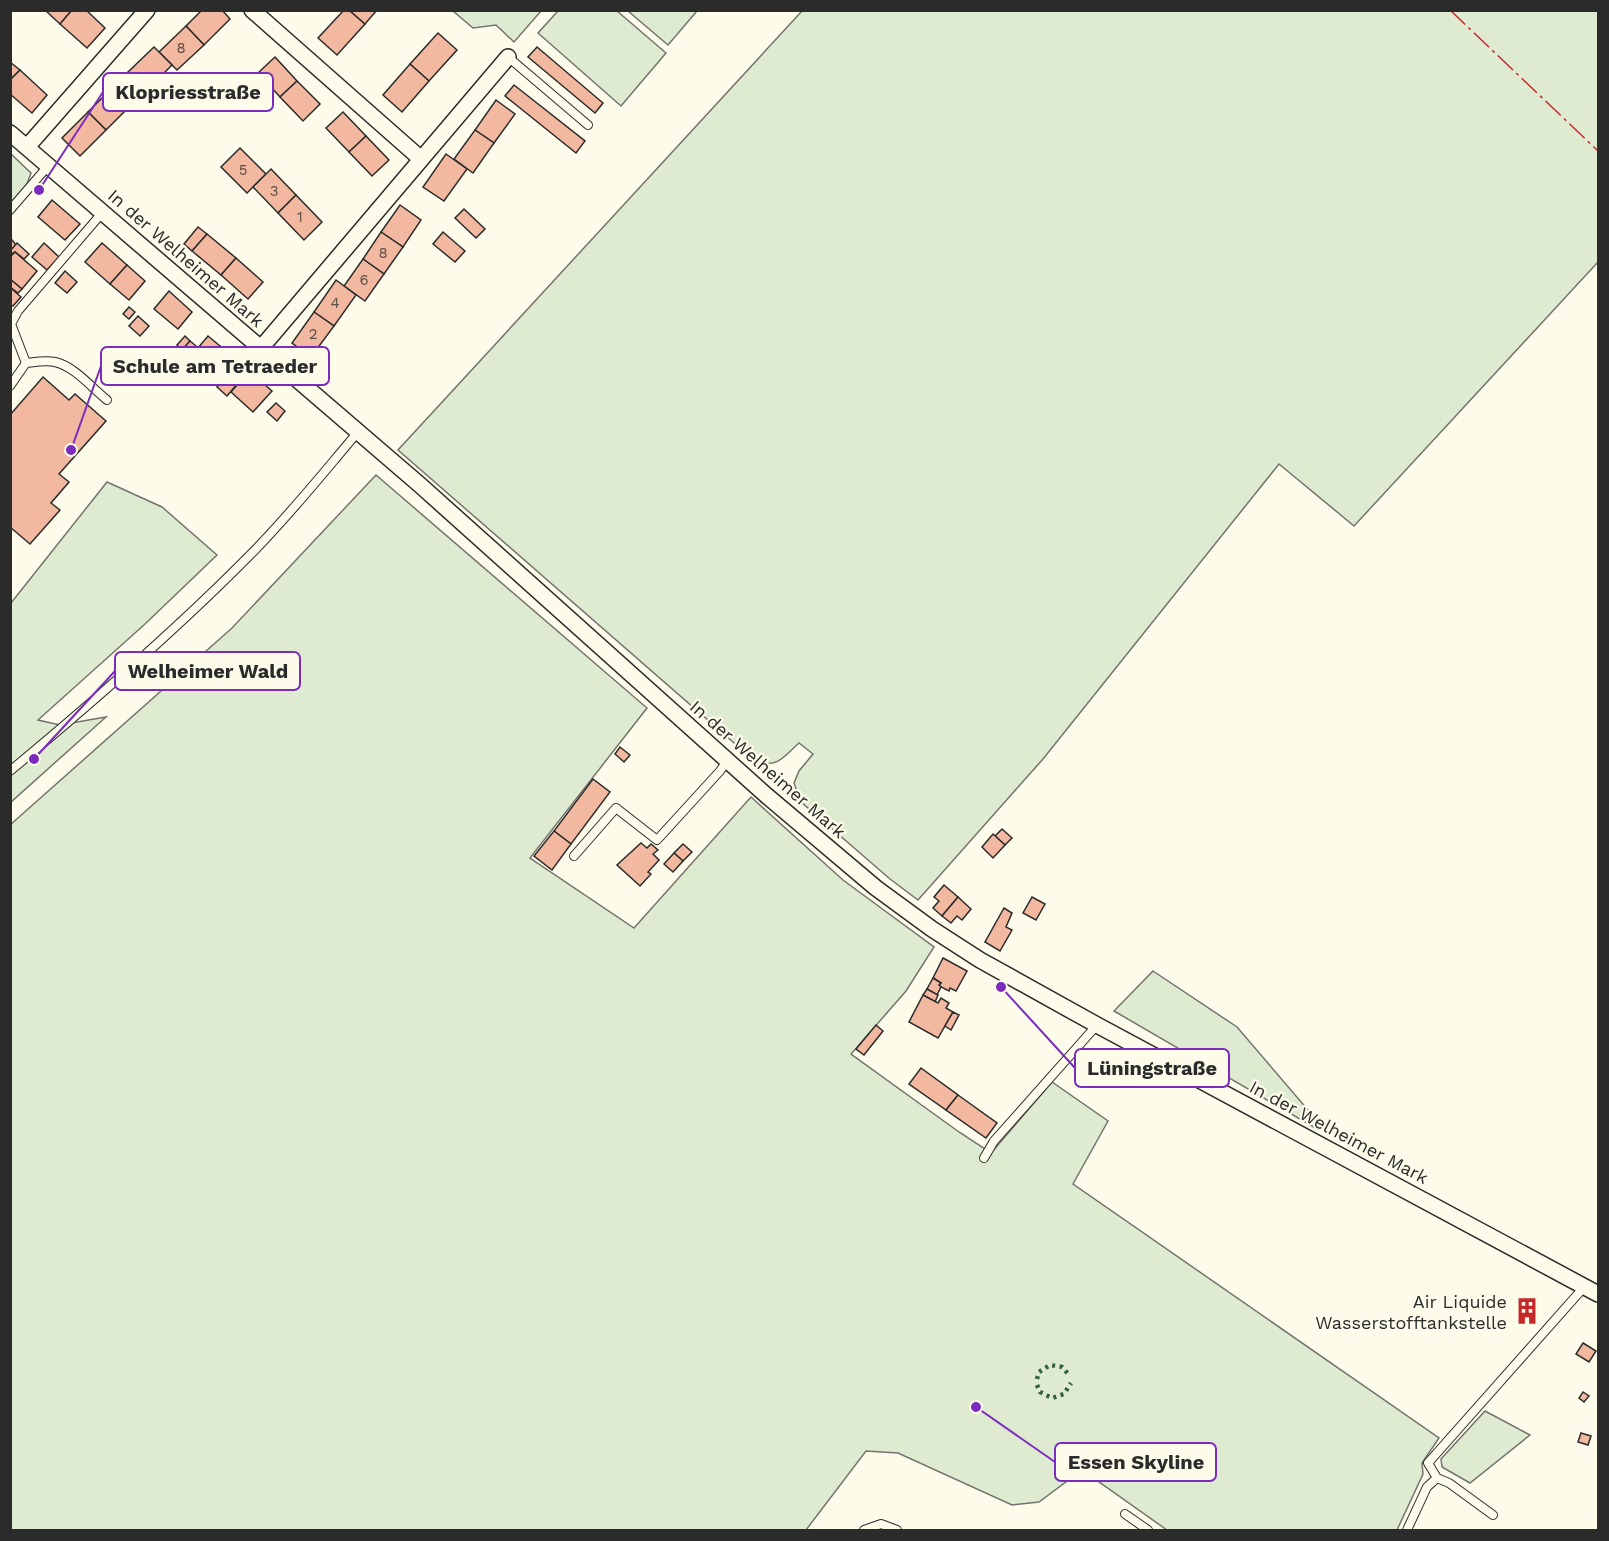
<svg xmlns="http://www.w3.org/2000/svg" width="1609" height="1541" viewBox="0 0 1609 1541" font-family="'Work Sans',sans-serif">
  <style>
    .green { fill: #deebd1; stroke: #74746e; stroke-width: 1.5 }
    .building { fill: #f2b8a0; stroke: #2b2b2b; stroke-width: 1.5 }
    .lines { fill: none; stroke-linecap: round; stroke-linejoin: round }
    .lane-casing { stroke: #2b2b2b; stroke-width: 10 }
    .street-casing { stroke: #2b2b2b; stroke-width: 18 }
    .lane { stroke: #fdfbea; stroke-width: 8 }
    .street { stroke: #fdfbea; stroke-width: 15 }
    .hedge { stroke: #34623c; stroke-width: 4.5; stroke-dasharray: 3 4.5; stroke-linecap: butt }
    .power { stroke: #c62828; stroke-width: 1.5; stroke-dasharray: 21 4.5 3 4.5; stroke-linecap: butt }
    .labels { text-anchor: middle; dominant-baseline: central; stroke-width: 4.5; stroke-linejoin: round; paint-order: stroke }
    .number-label { font-size: 15px; fill: #5d4e48 }
    .street-label { font-size: 18px; fill: #2b2b2b; stroke: #fdfbea }
    .poi-label { font-size: 18px; fill: #2b2b2b; stroke: #fdfbea; text-anchor: end }
    .leader { fill: none; stroke: #7b2cbf; stroke-width: 2 }
    .callout-dot { fill: #7b2cbf; stroke: #fdfbea; stroke-width: 2 }
    .callout { fill: #fdfbea; stroke: #7b2cbf; stroke-width: 2 }
    .callout-label { font-size: 20px; text-anchor: middle; font-weight: bold; fill: #2b2b2b }
  </style>
  <rect width="100%" height="100%" fill="#fdfbea"/>
  <!-- green -->
  <g class="green">
    <polygon points="453,11 541,11 514,42 496,25 473,28"/>
    <polygon points="558,11 617,11 666,53 621,106 538,33"/>
    <polygon points="628,11 697,11 668,45"/>
    <path d="M 802,11 L 1598,11 L 1598,262 L 1354,526 L 1279,464 L 1043,759 L 918,900 L 890,879 L 800,801 L 794,783 L 799,771 L 813,754 L 799,743 C 784,756 779,768 756,762 L 398,450 Z"/>
    <polygon points="11,154 31,173 27,184 11,203"/>
    <polygon points="376,475 647,708 530,858 634,928 751,797 843,880 934,947 906,991 851,1054 959,1132 991,1153 1052,1082 1108,1121 1073,1184 1439,1438 1422,1463 1423,1474 1397,1530 1167,1530 1082,1470 1039,1502 1012,1505 898,1453 866,1451 806,1530 11,1530 10,825 232,628"/>
    <polygon points="107,482 162,507 217,555 145,624 38,720 60,725 106,717 11,802 11,603"/>
    <polygon points="1153,971 1237,1027 1320,1124 1317,1129 1114,1011"/>
    <polygon points="1485,1411 1530,1435 1470,1483 1442,1467 1441,1459"/>
  </g>
  <!-- building -->
  <g class="building">
    <polygon points="45,10 72,10 60,24"/>
    <polygon points="72,10 86,10 105,28 87,48 60,24"/>
    <polygon points="202,10 222,10 230,19 204,45 186,26"/>
    <polygon points="344,10 349,10 365,24 337,55 318,38"/>
    <polygon points="349,10 377,10 365,24"/>
    <polygon points="186,26 204,45 177,70 159,52"/>
    <polygon points="438,33 457,50 429,81 410,64"/>
    <polygon points="154,47 172,65 146,91 128,72"/>
    <polygon points="537,47 603,103 595,113 528,57"/>
    <polygon points="275,57 297,81 280,97 258,73"/>
    <polygon points="10,62 20,70 10,80"/>
    <polygon points="410,64 429,81 402,112 383,95"/>
    <polygon points="20,70 47,95 32,113 10,94 10,80"/>
    <polygon points="297,81 320,104 303,121 280,97"/>
    <polygon points="514,85 585,141 576,153 505,96"/>
    <polygon points="114,86 132,104 106,130 88,112"/>
    <polygon points="496,100 515,114 494,143 475,130"/>
    <polygon points="88,112 106,130 80,156 62,138"/>
    <polygon points="343,112 366,136 349,152 326,128"/>
    <polygon points="475,130 494,143 473,173 454,159"/>
    <polygon points="366,136 389,160 372,176 349,152"/>
    <polygon points="240,148 266,174 247,193 221,167"/>
    <polygon points="446,154 467,169 444,201 423,187"/>
    <polygon points="271,169 296,195 278,213 253,187"/>
    <polygon points="296,195 322,222 304,240 278,213"/>
    <polygon points="52,200 80,224 65,240 38,217"/>
    <polygon points="400,205 421,220 403,247 381,232"/>
    <polygon points="464,209 485,229 476,238 455,218"/>
    <polygon points="198,227 207,234 192,251 184,244"/>
    <polygon points="381,232 403,247 384,274 363,259"/>
    <polygon points="443,232 465,251 455,262 433,244"/>
    <polygon points="207,234 236,258 221,275 192,251"/>
    <polygon points="12,240 16,245 10,251 10,241"/>
    <polygon points="17,243 29,254 24,259 15,252 10,255 10,251"/>
    <polygon points="44,243 59,257 47,270 32,257"/>
    <polygon points="102,243 127,265 110,284 85,262"/>
    <polygon points="15,252 37,271 22,289 10,279 10,257"/>
    <polygon points="236,258 263,282 248,299 221,275"/>
    <polygon points="363,259 384,274 365,301 344,286"/>
    <polygon points="127,265 145,281 129,300 110,284"/>
    <polygon points="65,271 77,282 67,293 55,283"/>
    <polygon points="10,279 22,289 18,293 10,287"/>
    <polygon points="336,280 356,295 334,326 314,312"/>
    <polygon points="12,289 21,297 13,306 10,304 10,291"/>
    <polygon points="169,291 192,312 178,329 154,309"/>
    <polygon points="129,307 135,312 129,319 123,314"/>
    <polygon points="314,312 334,326 311,357 292,343"/>
    <polygon points="138,316 149,326 140,336 129,326"/>
    <polygon points="185,336 190,341 182,350 177,345"/>
    <polygon points="208,336 220,346 203,365 192,355"/>
    <polygon points="190,341 196,346 187,357 181,351"/>
    <polygon points="220,346 231,356 215,374 203,365"/>
    <polygon points="233,369 243,377 227,396 217,387"/>
    <polygon points="249,371 272,391 253,412 231,392"/>
    <polygon points="43,377 69,400 75,394 106,421 59,474 69,482 51,503 60,510 30,544 10,527 10,415"/>
    <polygon points="276,403 285,411 277,421 267,412"/>
    <polygon points="620,747 630,755 624,762 615,754"/>
    <polygon points="593,779 610,792 571,844 554,831"/>
    <polygon points="1002,829 1012,838 1005,845 995,836"/>
    <polygon points="554,831 571,844 552,870 534,856"/>
    <polygon points="993,834 1005,845 993,858 982,847"/>
    <polygon points="641,843 647,848 651,844 658,850 653,854 659,860 648,872 651,874 640,886 617,865"/>
    <polygon points="683,844 692,852 683,861 674,853"/>
    <polygon points="674,853 683,861 673,872 664,864"/>
    <polygon points="944,885 958,897 942,916 933,908 939,901 934,897"/>
    <polygon points="958,897 971,909 962,920 957,916 951,923 942,916"/>
    <polygon points="1032,897 1045,904 1036,920 1023,913"/>
    <polygon points="1004,908 1012,913 1006,927 1012,930 1000,951 985,942"/>
    <polygon points="943,958 967,971 956,991 950,988 949,991 941,987 939,985 941,983 933,978"/>
    <polygon points="933,978 941,983 939,985 941,987 937,995 927,989"/>
    <polygon points="927,989 938,995 935,1002 923,995"/>
    <polygon points="923,995 938,1003 941,998 949,1003 946,1008 953,1012 938,1038 909,1022"/>
    <polygon points="953,1012 959,1015 951,1030 945,1026"/>
    <polygon points="876,1025 883,1031 864,1055 856,1049"/>
    <polygon points="921,1068 958,1095 946,1110 909,1084"/>
    <polygon points="958,1095 997,1123 986,1138 946,1110"/>
    <polygon points="1525,1306 1533,1312 1528,1317 1521,1311"/>
    <polygon points="1583,1343 1596,1351 1589,1362 1576,1354"/>
    <polygon points="1583,1392 1589,1396 1584,1402 1579,1398"/>
    <polygon points="1581,1433 1591,1436 1588,1445 1578,1442"/>
  </g>
  <g class="lines">
    <defs>
      <g id="lane">
        <polyline points="508,57 588,125"/>
        <polyline points="10,210 48,166"/>
        <polyline points="26,363 11,324 18,311 102,213"/>
        <path d="M 10,386 L 26,363 C 35,362 46,360 55,362 C 74,366 92,388 107,400"/>
        <path d="M 10,771 C 93,702 175,631 250,555 C 289,516 323,473 358,432"/>
        <polyline points="574,856 616,808 657,840 720,771 727,761"/>
        <polyline points="984,1158 994,1141 1097,1025"/>
        <polyline points="1125,1514 1148,1530"/>
        <polyline points="1493,1515 1449,1483 1437,1478 1428,1463 1585,1286"/>
        <polyline points="864,1530 881,1524 897,1530"/>
        <polyline points="1407,1530 1427,1487 1437,1478"/>
      </g>
      <g id="street">
        <polyline points="252,10 421,159"/>
        <polyline points="10,133 420,485 767,796 876,888 932,929 980,960 1097,1025 1598,1294"/>
        <polyline points="27,147 147,10"/>
        <polyline points="261,348 508,57"/>
      </g>
    </defs>
    <!-- lane casing -->
    <use href="#lane" class="lane-casing"/>
    <!-- street casing -->
    <use href="#street" class="street-casing"/>
    <!-- lane -->
    <use href="#lane" class="lane"/>
    <!-- street -->
    <use href="#street" class="street"/>
    <!-- hedge -->
    <g class="hedge">
      <polyline points="1037,1379 1039,1372 1050,1365 1062,1367 1070,1376"/>
      <polyline points="1037,1385 1040,1392 1052,1398 1064,1394 1071,1383"/>
    </g>
    <!-- power -->
    <polyline class="power" points="1450,10 1598,151"/>
  </g>
  <!-- icons -->
  <defs>
    <symbol id="building-bare" viewBox="-9 -9 18 18"><path d="M-4-6H4V6H1V3H-1V6H-4ZM-2.5-4.3h1.7v1.8h-1.7ZM.8-4.3h1.7v1.8H.8ZM-2.5-1h1.7V.8h-1.7ZM.8-1h1.7V.8H.8Z" fill="#c62828" stroke="#fdfbea" stroke-width="2.5" paint-order="stroke"/></symbol>
  </defs>
  <g fill-rule="evenodd">
    <use href="#building-bare" x="1508" y="1292" width="38" height="38"/>
  </g>
  <g class="labels">
    <!-- number labels -->
    <g class="number-label">
      <text x="181" y="48">8</text>
      <text x="243" y="170">5</text>
      <text x="274" y="191">3</text>
      <text x="300" y="217">1</text>
      <text x="383" y="253">8</text>
      <text x="364" y="280">6</text>
      <text x="335" y="303">4</text>
      <text x="313" y="334">2</text>
    </g>
    <!-- street labels -->
    <g class="street-label">
      <text transform="translate(186 258) rotate(41)">In der Welheimer Mark</text>
      <text transform="translate(768 769) rotate(41)">In der Welheimer Mark</text>
      <text transform="translate(1339 1132) rotate(28)">In der Welheimer Mark</text>
    </g>
    <!-- poi labels -->
    <g class="poi-label">
      <text x="1507" y="1301">Air Liquide<tspan x="1507" dy="21">Wasserstofftankstelle</tspan></text>
    </g>
  </g>
  <!-- callouts -->
  <path class="leader" d="M39 190L103 92M71 450L101 366M34 759L115 671M1001 987L1075 1068M976 1407L1055 1462"/>
  <g class="callout-dot">
    <circle cx="39" cy="190" r="6"/>
    <circle cx="71" cy="450" r="6"/>
    <circle cx="34" cy="759" r="6"/>
    <circle cx="1001" cy="987" r="6"/>
    <circle cx="976" cy="1407" r="6"/>
  </g>
  <g class="callout">
    <rect x="103" y="73" width="170" height="38" rx="6"/>
    <rect x="101" y="347" width="228" height="38" rx="6"/>
    <rect x="115" y="652" width="185" height="38" rx="6"/>
    <rect x="1075" y="1049" width="154" height="38" rx="6"/>
    <rect x="1055" y="1443" width="161" height="38" rx="6"/>
  </g>
  <g class="callout-label">
    <text x="188" y="99">Klopriesstraße</text>
    <text x="215" y="373">Schule am Tetraeder</text>
    <text x="208" y="678">Welheimer Wald</text>
    <text x="1152" y="1075">Lüningstraße</text>
    <text x="1136" y="1469">Essen Skyline</text>
  </g>
  <!-- border -->
  <rect width="1609" height="1541" fill="none" stroke="#2b2b2b" stroke-width="24"/>
</svg>
